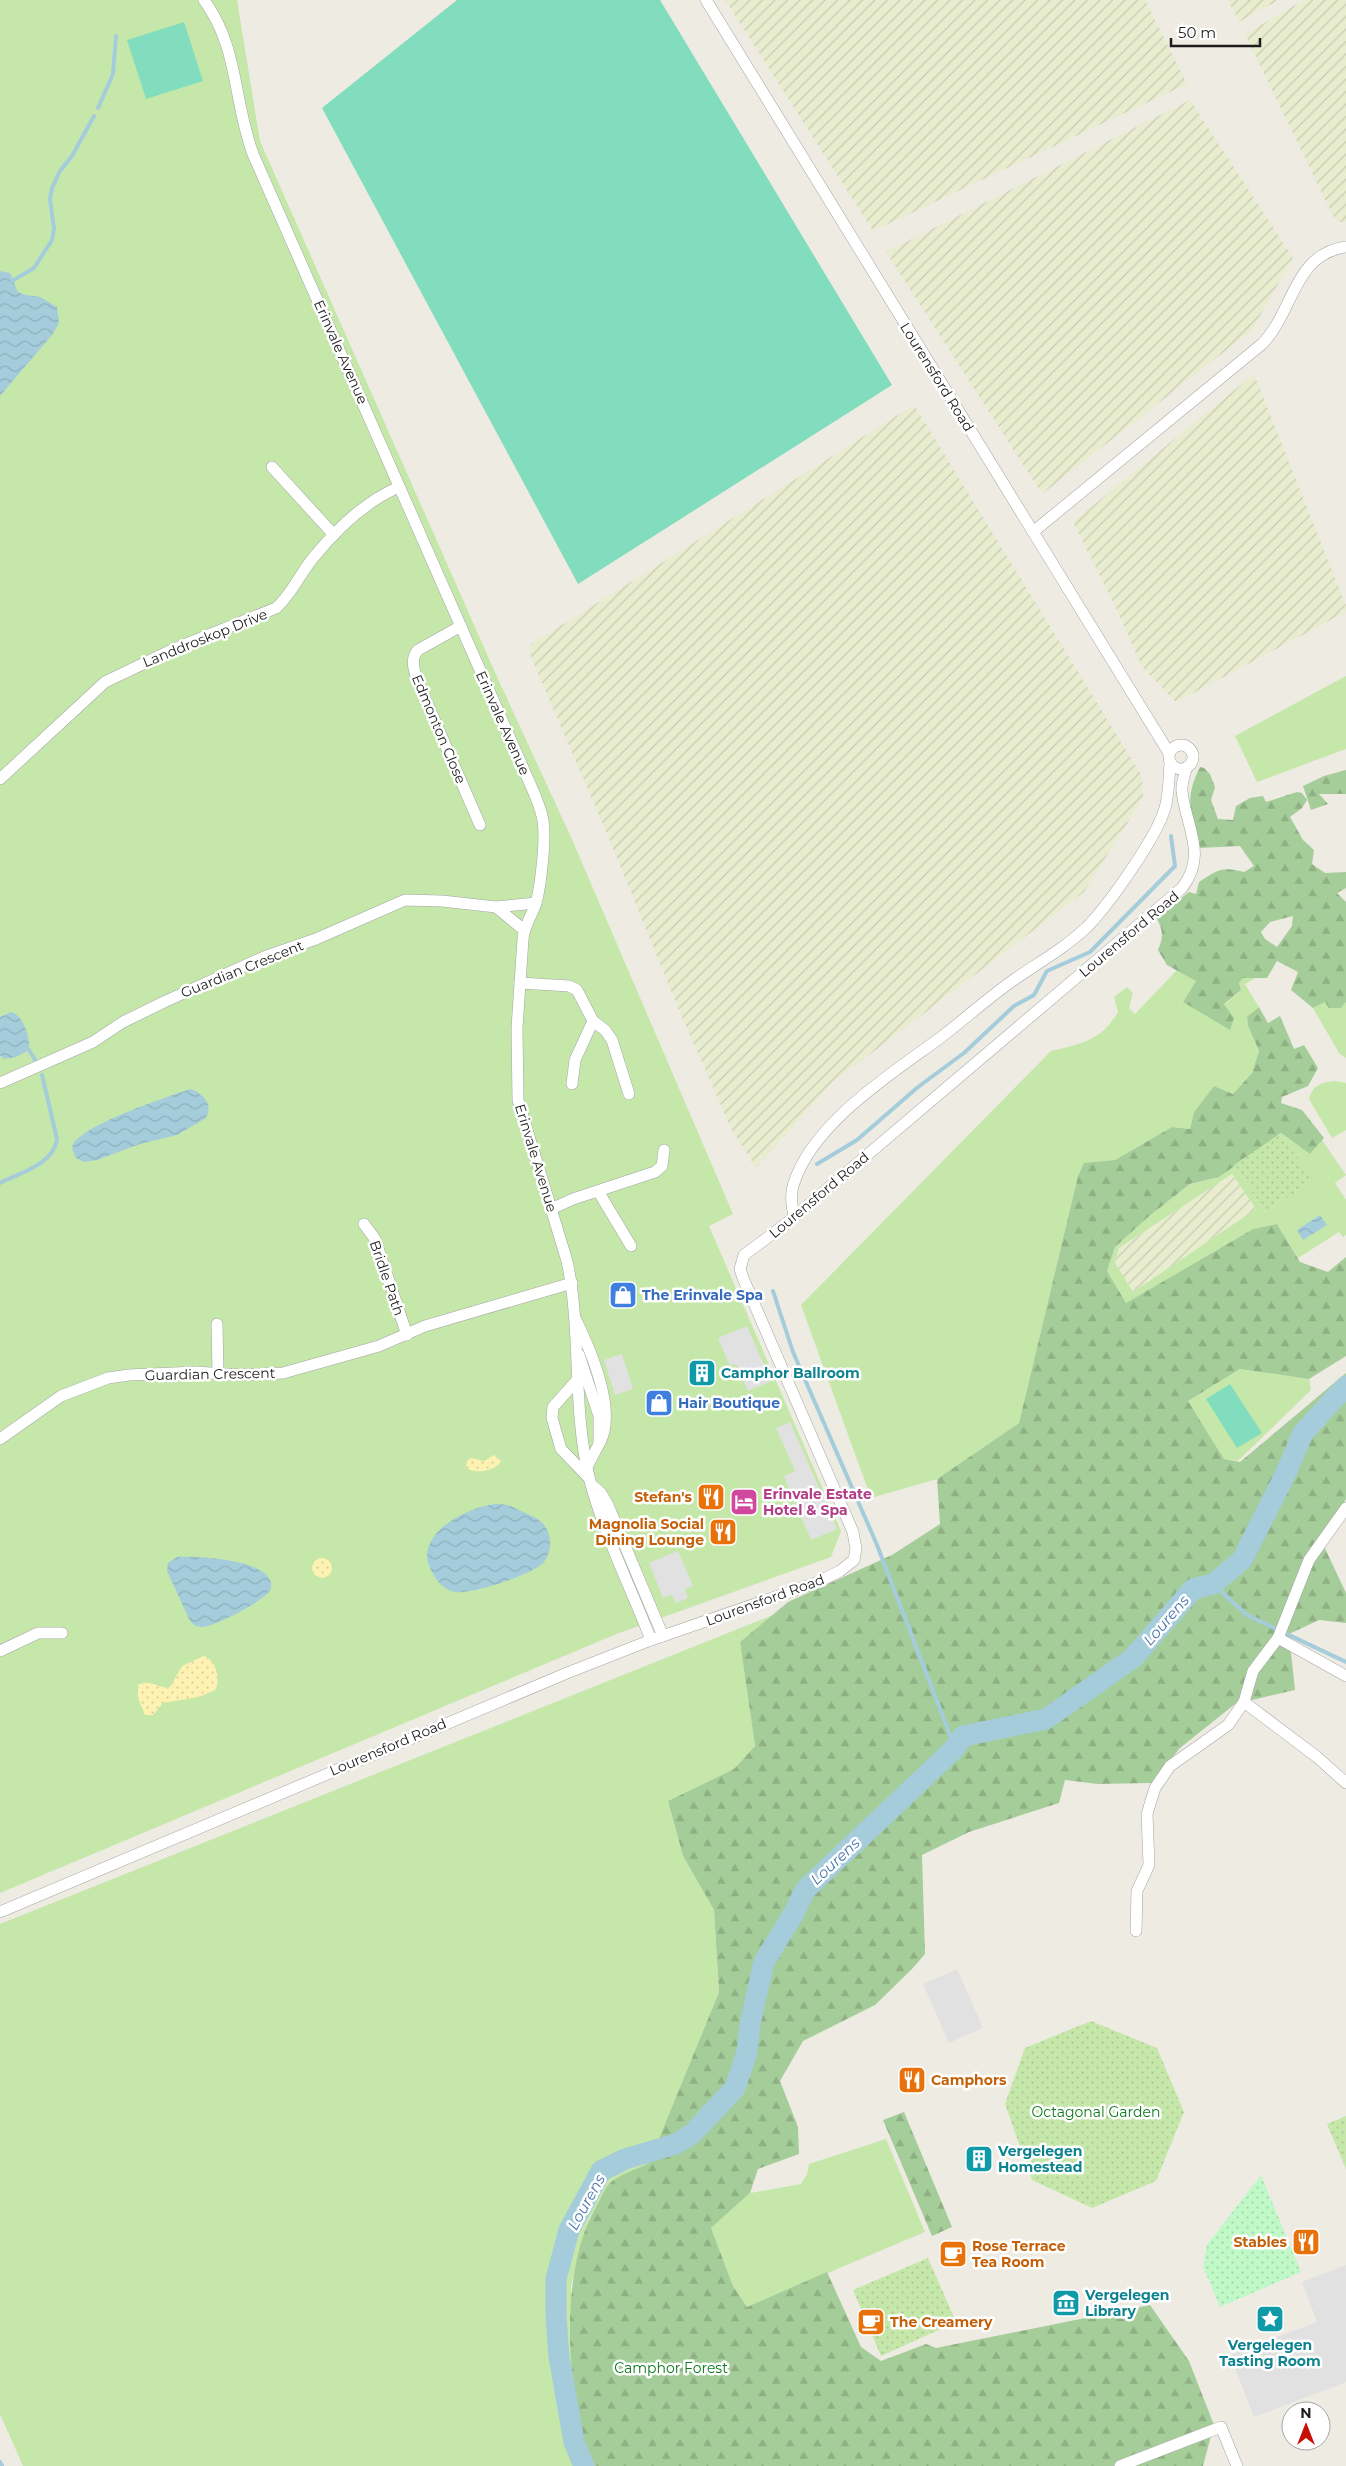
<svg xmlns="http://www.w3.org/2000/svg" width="1346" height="2466" viewBox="0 0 1346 2466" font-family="Montserrat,sans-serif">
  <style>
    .farmland { fill: url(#farmland-furrows) }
    .grass { fill: #c5e8aa; fill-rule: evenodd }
    .forest { fill: url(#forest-firs); fill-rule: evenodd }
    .sand { fill: url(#sand-dots) }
    .park { fill: url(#park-dots) }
    .garden { fill: url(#garden-dots) }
    .pitch { fill: #82dcbe }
    .parking { fill: #e1e1e1 }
    .water { fill: url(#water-waves) }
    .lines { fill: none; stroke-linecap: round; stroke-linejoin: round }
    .stream { stroke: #a4ccdb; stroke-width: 4 }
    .river { stroke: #a4ccdb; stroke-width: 21 }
    .street-casing { stroke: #a4a4a4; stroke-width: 12 }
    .street { stroke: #fff; stroke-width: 11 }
    .labels { text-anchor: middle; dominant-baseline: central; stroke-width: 5; stroke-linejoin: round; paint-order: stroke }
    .street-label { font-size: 14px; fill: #1d1d1d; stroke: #fff }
    .shop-label { font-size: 14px; font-weight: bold; fill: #366cbe; stroke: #fff; text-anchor: start }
    .culture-label { font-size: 14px; font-weight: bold; fill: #0d838f; stroke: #fff; text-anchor: start }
    .hotel-label { font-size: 14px; font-weight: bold; fill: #b23c85; stroke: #fff; text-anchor: start }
    .food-label { font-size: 14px; font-weight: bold; fill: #c56008; stroke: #fff; text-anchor: end }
    .park-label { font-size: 14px; fill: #0d791c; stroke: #fff }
    .water-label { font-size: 15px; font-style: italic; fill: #4c76ab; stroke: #fff }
  </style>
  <defs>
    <pattern id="farmland-furrows" width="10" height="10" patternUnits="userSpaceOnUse" patternTransform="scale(1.25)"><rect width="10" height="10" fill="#e9edcf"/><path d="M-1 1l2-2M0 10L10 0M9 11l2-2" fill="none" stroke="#c7cbb1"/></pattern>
    <pattern id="forest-firs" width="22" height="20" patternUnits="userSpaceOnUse" patternTransform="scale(1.25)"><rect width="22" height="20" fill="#a5cd99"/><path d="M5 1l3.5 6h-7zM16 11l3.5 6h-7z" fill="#8eb083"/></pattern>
    <pattern id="sand-dots" width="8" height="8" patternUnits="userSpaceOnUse" patternTransform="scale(1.25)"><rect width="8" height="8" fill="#fdf2b2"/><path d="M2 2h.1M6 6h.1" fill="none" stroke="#d8cf99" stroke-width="1.8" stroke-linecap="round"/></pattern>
    <pattern id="park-dots" width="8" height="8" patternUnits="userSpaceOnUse" patternTransform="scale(1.25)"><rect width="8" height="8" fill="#c1f8c8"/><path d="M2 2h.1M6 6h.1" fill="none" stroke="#a5d4ab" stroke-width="1.8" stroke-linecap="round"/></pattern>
    <pattern id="garden-dots" width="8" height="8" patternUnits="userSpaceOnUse" patternTransform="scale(1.25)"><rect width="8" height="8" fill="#c5e8aa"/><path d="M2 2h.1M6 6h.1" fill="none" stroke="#a9c792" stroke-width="1.8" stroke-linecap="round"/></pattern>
    <pattern id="water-waves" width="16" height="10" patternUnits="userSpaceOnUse" patternTransform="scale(1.25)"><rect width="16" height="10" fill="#a4ccdb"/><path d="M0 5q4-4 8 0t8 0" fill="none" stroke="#8dafbc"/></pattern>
  </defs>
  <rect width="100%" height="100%" fill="#eeebe3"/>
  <!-- farmland -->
  <g class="farmland">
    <polygon points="725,0 1145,0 1187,84 873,231"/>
    <polygon points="1228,0 1279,0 1239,22"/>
    <polygon points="1304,0 1346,0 1346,222 1336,222 1245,34"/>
    <polygon points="1190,100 1293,258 1252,330 1042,494 886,252"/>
    <polygon points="1254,374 1346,606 1346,612 1176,702 1142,667 1117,610 1073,522"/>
    <polygon points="914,405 1142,776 1143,798 1084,892 832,1083 756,1168 731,1128 678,1008 608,836 531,657 530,645"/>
    <polygon points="1232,1174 1257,1209 1133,1292 1115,1263 1119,1248"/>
  </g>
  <!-- grass -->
  <g class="grass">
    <polygon points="0,0 237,0 260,141 498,679 571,837 733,1214 709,1226 841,1531 831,1557 619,1633 0,1893"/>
    <polygon points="1346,676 1346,749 1257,782 1235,736"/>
    <path d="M 1178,969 L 1196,981 L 1183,1002 L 1224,1005 L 1241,990 L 1239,983 L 1243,978 L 1255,978 L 1245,984 L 1259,1007 L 1247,1018 L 1248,1026 L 1259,1051 L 1252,1073 L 1233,1094 L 1214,1086 L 1194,1112 L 1190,1129 L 1172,1127 L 1115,1160 L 1084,1164 L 1078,1176 L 1019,1423 L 937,1479 L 871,1498 L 801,1305 L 1051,1051 C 1081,1044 1102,1040 1118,1012 L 1114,997 L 1127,987 L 1133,993 L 1129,1008 L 1135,1014 Z"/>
    <polygon points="1325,1002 1341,1008 1346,1002 1346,1058 1339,1053 1313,1008"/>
    <path d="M 1335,1081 L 1346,1083 L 1346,1130 L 1332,1138 L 1309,1099 C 1312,1085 1323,1082 1335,1081 Z"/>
    <path d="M 1281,1133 L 1310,1154 L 1322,1140 L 1346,1175 L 1335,1183 L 1346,1200 L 1346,1235 L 1343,1237 L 1339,1232 L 1298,1258 L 1277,1224 L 1253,1229 L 1126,1303 L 1107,1271 L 1115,1247 L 1147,1217 L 1191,1184 L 1219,1177 L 1234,1165 L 1265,1212 L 1312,1181 ZM 1232,1174 L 1256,1209 L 1133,1292 L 1115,1263 L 1119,1248 Z"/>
    <polygon points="1240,1369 1309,1379 1311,1390 1238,1461 1224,1459 1188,1401"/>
    <polygon points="773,1615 740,1642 755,1746 734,1769 668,1801 683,1856 714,1910 719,1992 649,2163 610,2182 589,2219 571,2286 582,2440 591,2466 23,2466 0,2414 0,1924"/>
    <polygon points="886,2139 925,2232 747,2307 733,2286 711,2228 750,2193 801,2184 807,2174 809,2164"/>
  </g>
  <!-- forest -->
  <g class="forest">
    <path d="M 1200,767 L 1204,768 L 1210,774 L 1215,787 L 1211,800 L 1218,819 L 1233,820 L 1236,806 L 1250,798 L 1263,796 L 1266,802 L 1297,792 L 1302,793 L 1307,800 L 1302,808 L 1290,817 L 1303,840 L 1314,850 L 1312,864 L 1325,873 L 1346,872 L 1346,888 L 1337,893 L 1346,902 L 1346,1002 L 1341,1008 L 1329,1008 L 1325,1002 L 1313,1008 L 1291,990 L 1298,972 L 1277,961 L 1267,978 L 1243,978 L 1239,983 L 1241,990 L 1224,1004 L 1234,1018 L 1230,1030 L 1183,1002 L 1196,981 L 1167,965 L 1158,950 C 1164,936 1163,930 1156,917 L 1189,892 L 1196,894 L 1199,882 C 1218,870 1221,866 1244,872 L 1254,866 L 1240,846 L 1199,848 C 1192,814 1183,800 1200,767 ZM 1293,916 L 1292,926 L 1277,947 L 1265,939 L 1261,932 L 1270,922 Z"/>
    <polygon points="1346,770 1346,794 1319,794 1328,804 1311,810 1303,786 1324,776"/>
    <path d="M 1259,1007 L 1268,1023 L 1280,1016 L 1294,1049 L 1304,1045 L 1318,1068 L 1308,1086 L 1282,1097 L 1281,1103 L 1302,1110 L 1324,1138 L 1310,1154 L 1281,1133 L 1219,1177 L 1190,1184 L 1148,1217 L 1115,1247 L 1107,1271 L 1126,1303 L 1253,1229 L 1277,1224 L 1300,1262 L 1328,1272 L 1346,1257 L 1346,1356 L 1309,1379 L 1240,1369 L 1188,1401 L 1224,1459 L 1240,1462 L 1346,1373 L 1346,1499 L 1321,1540 L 1346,1593 L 1346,1623 L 1319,1620 L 1289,1634 L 1295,1690 L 1235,1704 L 1180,1748 L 1151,1783 L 1098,1784 L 1065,1780 L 1059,1803 L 969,1832 L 922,1855 L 925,1954 L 912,1969 L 875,2005 L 803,2041 L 780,2081 L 798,2127 L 799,2154 L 758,2169 L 750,2193 L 711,2228 L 733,2286 L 747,2307 L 827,2272 L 861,2347 L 881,2361 L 926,2344 L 936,2348 L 1150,2305 L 1189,2361 L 1214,2425 L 1203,2466 L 591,2466 C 567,2394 557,2273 597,2205 C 601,2198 605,2187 611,2182 C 621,2174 637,2169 649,2163 L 719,1992 L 714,1910 L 683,1856 L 668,1801 L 734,1769 L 755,1746 L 740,1642 L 788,1602 L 892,1555 L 940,1524 L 937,1479 L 1019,1423 L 1078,1176 L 1084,1163 L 1115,1160 L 1172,1127 L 1190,1129 L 1194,1112 L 1214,1086 L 1233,1094 L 1252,1073 L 1259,1051 L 1248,1026 L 1247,1017 Z"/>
    <polygon points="904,2112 952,2227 932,2236 883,2120"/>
  </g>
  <!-- sand -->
  <g class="sand">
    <path d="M 494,1455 L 501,1461 C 497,1471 473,1475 466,1467 L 467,1461 L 471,1458 L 484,1461 Z"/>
    <circle cx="322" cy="1568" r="10"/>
    <path d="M 204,1656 C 215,1659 222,1680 215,1690 L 199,1697 L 163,1703 L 153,1715 L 145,1715 L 138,1698 L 138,1685 C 151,1678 159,1690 170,1687 L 182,1666 Z"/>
  </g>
  <!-- park -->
  <polygon class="park" points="1261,2175 1301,2272 1220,2307 1203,2267 1207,2245"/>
  <!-- garden -->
  <g class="garden">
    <polygon points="1281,1133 1313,1181 1265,1212 1234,1165"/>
    <polygon points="1091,2021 1157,2048 1184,2112 1156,2181 1092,2208 1032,2180 1005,2104 1025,2048"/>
    <polygon points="1346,2116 1346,2169 1327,2124"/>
    <polygon points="928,2258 956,2322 881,2356 853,2290"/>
  </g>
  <!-- pitch -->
  <g class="pitch">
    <polygon points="457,0 660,0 892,385 578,584 322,108"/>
    <polygon points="184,22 203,81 146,99 127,40"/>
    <polygon points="1230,1384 1262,1433 1237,1448 1206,1399"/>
  </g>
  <!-- parking -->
  <g class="parking">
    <polygon points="747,1326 771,1381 748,1391 736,1364 730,1366 718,1338"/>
    <polygon points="622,1354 633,1389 615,1395 604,1360"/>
    <polygon points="790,1422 837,1529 811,1540 784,1476 795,1471 776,1428"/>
    <polygon points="678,1551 693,1586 685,1589 688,1598 676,1603 672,1595 663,1598 649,1563"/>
    <polygon points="957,1969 983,2028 949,2043 923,1984"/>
    <polygon points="1346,2265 1346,2382 1254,2417 1230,2355 1317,2322 1302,2282"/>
  </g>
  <!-- water -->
  <g class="water">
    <polygon points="0,271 10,273 18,292 26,295 40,297 57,307 59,323 52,335 0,396"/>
    <path d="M 11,1012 C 24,1015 30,1038 29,1050 L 16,1057 L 4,1059 L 0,1055 L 0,1017 Z"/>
    <path d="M 190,1089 C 203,1093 214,1105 206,1118 L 177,1135 L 140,1144 L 97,1160 L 84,1162 L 76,1158 L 72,1149 L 73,1144 C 87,1123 165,1098 190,1089 Z"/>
    <polygon points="1320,1215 1327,1225 1303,1240 1297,1230"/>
    <path d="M 495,1504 C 510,1503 520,1511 534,1517 C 551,1525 555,1547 544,1562 C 535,1574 470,1595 455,1592 C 443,1590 436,1580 431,1570 C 412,1535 467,1507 495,1504 Z"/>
    <path d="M 177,1557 C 197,1556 277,1559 271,1589 C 265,1601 213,1628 201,1627 C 196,1627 193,1624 190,1621 L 167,1571 L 168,1563 Z"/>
  </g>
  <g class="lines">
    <!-- stream -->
    <g class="stream">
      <polyline points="98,108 113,74 116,36"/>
      <polyline points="12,281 34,268 52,240 54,229 50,199 52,188 60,171 72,156 94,116"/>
      <polyline points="29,1050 37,1063"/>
      <polyline points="817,1164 857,1140 918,1087 964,1053 1014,1006 1034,995 1047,971 1090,952 1175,866 1171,836"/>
      <path d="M 0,1183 C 20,1173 54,1164 57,1139 L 42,1075"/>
      <polyline points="773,1291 793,1352 877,1545 955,1748"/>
      <polyline points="1213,1584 1247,1615 1346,1662"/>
      <polyline points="0,2462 2,2466"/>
    </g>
    <!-- river -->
    <polyline class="river" points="584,2466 574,2442 559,2357 556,2316 556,2279 569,2230 601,2171 625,2159 676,2144 692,2134 735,2088 747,2052 750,2024 764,1962 794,1913 805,1890 955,1748 963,1736 1046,1719 1133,1658 1193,1589 1213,1584 1242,1560 1285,1475 1303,1433 1346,1386"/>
    <defs>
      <g id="street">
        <path d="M 204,0 C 239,48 233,100 253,154 L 535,795 C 538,803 542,812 543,821 C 546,838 541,885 536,903 C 532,916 524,925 523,939 L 517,1028 L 518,1100 L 567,1261 C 582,1331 572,1406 589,1477 C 603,1532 630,1586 651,1640"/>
        <polyline points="706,0 1169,753"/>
        <polyline points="272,467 334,535"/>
        <path d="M 1033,532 L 1262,344 C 1294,312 1293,254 1346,247"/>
        <path d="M 461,626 L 418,650 C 410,659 414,669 417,680 L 480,825"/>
        <circle cx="1181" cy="757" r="12"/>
        <path d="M 0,779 L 105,682 L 176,648 L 276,608 C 291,595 300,574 313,558 C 335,531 366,501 399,487"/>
        <polyline points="496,907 524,930"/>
        <polyline points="520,983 569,986 577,990 593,1021 605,1030 612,1040 629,1094"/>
        <polyline points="0,1083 93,1042 123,1022 166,1001 264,957 316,939 405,900 442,901 496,907 536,903"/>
        <polyline points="572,1084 575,1060 593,1021"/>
        <polyline points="598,1191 631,1246"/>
        <polyline points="551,1209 573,1199 655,1172 662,1166 664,1150"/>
        <path d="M 794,1216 C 792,1207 790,1196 793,1186 C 811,1124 891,1074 940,1038 C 965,1019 989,997 1015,979 C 1040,962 1066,947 1088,926 C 1109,904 1157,837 1165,808 C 1169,794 1169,779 1170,763"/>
        <polyline points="364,1224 375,1239 407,1335"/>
        <path d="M 576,1320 C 591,1351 618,1412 599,1444"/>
        <polyline points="217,1324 218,1374"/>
        <polyline points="579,1355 599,1416 599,1444 588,1465"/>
        <polyline points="578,1379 553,1407 552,1418 561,1449 589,1478"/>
        <polyline points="0,1439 61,1396 108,1378 129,1375 196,1372 240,1375 283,1373 379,1346 425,1326 572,1283"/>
        <polyline points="593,1486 601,1493 607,1503 663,1636"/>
        <polyline points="1278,1638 1346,1676"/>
        <polyline points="0,1651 38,1633 62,1633"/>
        <polyline points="1244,1702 1317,1757 1346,1783"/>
        <path d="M 0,1912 L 567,1673 L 651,1640 L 816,1583 L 840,1571 L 854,1560 L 856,1549 L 853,1532 L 743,1278 L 740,1269 L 744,1255 L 787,1223 L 1182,888 C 1208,854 1186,828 1182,791 C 1181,784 1185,775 1186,768"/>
        <polyline points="1136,1931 1137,1891 1149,1865 1147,1814 1155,1788 1170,1766 1228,1725 1244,1702 1253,1671 1278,1638 1309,1560 1346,1508"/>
        <polyline points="1120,2466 1221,2427 1237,2466"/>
      </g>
    </defs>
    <!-- street casing -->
    <use href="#street" class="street-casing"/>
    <!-- street -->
    <use href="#street" class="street"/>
  </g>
  <!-- icons -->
  <defs>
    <symbol id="shop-square" viewBox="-11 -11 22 22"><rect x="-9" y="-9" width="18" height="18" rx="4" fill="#3f7fe0" stroke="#fff"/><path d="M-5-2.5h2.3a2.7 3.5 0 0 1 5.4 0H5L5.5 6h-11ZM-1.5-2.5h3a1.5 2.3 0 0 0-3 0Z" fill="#fff"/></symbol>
    <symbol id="building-square" viewBox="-11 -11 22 22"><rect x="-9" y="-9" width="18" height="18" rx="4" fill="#0f9aa8" stroke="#fff"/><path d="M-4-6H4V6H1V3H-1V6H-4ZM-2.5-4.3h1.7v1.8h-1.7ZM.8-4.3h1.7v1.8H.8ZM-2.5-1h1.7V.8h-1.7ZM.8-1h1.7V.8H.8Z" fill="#fff"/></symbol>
    <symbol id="restaurant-square" viewBox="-11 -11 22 22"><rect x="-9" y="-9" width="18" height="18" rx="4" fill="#e8710a" stroke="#fff"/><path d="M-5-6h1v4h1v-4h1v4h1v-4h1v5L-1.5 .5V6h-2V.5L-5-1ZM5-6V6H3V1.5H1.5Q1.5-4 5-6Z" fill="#fff"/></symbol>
    <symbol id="hotel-square" viewBox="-11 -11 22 22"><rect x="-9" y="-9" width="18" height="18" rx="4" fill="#d1479c" stroke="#fff"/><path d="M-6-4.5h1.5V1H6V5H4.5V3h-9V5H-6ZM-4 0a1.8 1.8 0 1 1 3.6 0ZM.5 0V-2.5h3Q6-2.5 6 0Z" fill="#fff"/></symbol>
    <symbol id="cafe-square" viewBox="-11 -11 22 22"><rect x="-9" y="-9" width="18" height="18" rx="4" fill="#e8710a" stroke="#fff"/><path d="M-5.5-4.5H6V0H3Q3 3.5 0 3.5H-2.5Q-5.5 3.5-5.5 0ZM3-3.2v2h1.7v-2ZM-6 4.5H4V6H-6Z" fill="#fff"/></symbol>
    <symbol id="museum-square" viewBox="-11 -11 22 22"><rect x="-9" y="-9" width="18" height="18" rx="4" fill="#0f9aa8" stroke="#fff"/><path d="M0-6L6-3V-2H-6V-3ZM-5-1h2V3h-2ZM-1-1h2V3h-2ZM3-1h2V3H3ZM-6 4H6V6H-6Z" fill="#fff"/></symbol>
    <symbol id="sight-square" viewBox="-11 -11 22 22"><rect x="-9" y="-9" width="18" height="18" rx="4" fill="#0f9aa8" stroke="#fff"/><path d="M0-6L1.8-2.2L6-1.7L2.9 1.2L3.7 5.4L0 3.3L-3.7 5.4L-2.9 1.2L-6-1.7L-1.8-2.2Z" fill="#fff"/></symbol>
  </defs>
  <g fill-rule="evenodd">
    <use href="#shop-square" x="607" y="1279" width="32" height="32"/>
    <use href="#building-square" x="686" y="1357" width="32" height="32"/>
    <use href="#shop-square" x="643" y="1387" width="32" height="32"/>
    <use href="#restaurant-square" x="695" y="1481" width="32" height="32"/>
    <use href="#hotel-square" x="728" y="1486" width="32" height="32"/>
    <use href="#restaurant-square" x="707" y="1516" width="32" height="32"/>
    <use href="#restaurant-square" x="896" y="2064" width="32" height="32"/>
    <use href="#building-square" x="963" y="2143" width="32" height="32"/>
    <use href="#restaurant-square" x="1290" y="2226" width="32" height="32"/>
    <use href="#cafe-square" x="937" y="2238" width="32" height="32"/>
    <use href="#museum-square" x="1050" y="2287" width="32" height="32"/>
    <use href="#sight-square" x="1254" y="2303" width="32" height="32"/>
    <use href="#cafe-square" x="855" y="2306" width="32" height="32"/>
  </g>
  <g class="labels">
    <!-- street labels -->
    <g class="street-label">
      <text transform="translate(341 352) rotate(66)">Erinvale Avenue</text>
      <text transform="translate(937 377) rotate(58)">Lourensford Road</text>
      <text transform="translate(205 638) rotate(-22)">Landdroskop Drive</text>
      <text transform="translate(503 723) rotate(66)">Erinvale Avenue</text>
      <text transform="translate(439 729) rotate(67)">Edmonton Close</text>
      <text transform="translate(1129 934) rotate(-40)">Lourensford Road</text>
      <text transform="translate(242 969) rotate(-22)">Guardian Crescent</text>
      <text transform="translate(536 1158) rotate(73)">Erinvale Avenue</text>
      <text transform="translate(819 1195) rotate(-40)">Lourensford Road</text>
      <text transform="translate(387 1278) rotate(71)">Bridle Path</text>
      <text transform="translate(210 1374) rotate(-1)">Guardian Crescent</text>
      <text transform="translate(765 1600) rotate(-20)">Lourensford Road</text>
      <text transform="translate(388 1747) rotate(-23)">Lourensford Road</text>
    </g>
    <!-- shop labels -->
    <g class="shop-label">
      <text x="642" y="1295">The Erinvale Spa</text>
      <text x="678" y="1403">Hair Boutique</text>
    </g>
    <!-- culture labels -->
    <g class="culture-label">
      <text x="721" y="1373">Camphor Ballroom</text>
      <text x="998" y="2151">Vergelegen<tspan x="998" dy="16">Homestead</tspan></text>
      <text x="1085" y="2295">Vergelegen<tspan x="1085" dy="16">Library</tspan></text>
      <text x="1270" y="2345" text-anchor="middle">Vergelegen<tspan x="1270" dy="16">Tasting Room</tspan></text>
    </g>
    <!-- hotel labels -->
    <g class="hotel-label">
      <text x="763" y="1494">Erinvale Estate<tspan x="763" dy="16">Hotel &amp; Spa</tspan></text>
    </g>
    <!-- food labels -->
    <g class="food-label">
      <text x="692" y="1497">Stefan's</text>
      <text x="704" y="1524">Magnolia Social<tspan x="704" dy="16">Dining Lounge</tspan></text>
      <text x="931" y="2080" text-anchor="start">Camphors</text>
      <text x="1287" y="2242">Stables</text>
      <text x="972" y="2246" text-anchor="start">Rose Terrace<tspan x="972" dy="16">Tea Room</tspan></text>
      <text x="890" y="2322" text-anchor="start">The Creamery</text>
    </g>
    <!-- park labels -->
    <g class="park-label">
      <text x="1096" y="2112">Octagonal Garden</text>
      <text x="671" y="2368">Camphor Forest</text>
    </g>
    <!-- water labels -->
    <g class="water-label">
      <text transform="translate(1166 1620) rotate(-49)">Lourens</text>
      <text transform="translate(835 1861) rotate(-43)">Lourens</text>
      <text transform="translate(586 2202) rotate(-61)">Lourens</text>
    </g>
  </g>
  <!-- north arrow -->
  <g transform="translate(1306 2426)"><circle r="24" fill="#ffffff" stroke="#a5a5a5"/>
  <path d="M0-4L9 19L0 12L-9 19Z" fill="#c70e04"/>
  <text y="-8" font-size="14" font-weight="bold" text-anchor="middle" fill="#1d1d1d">N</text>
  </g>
  <!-- scale -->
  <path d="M1171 38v8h89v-8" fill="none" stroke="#1d1d1d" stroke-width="2.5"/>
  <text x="1178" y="38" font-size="15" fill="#1d1d1d" stroke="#ffffff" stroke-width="4" paint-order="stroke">50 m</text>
</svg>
